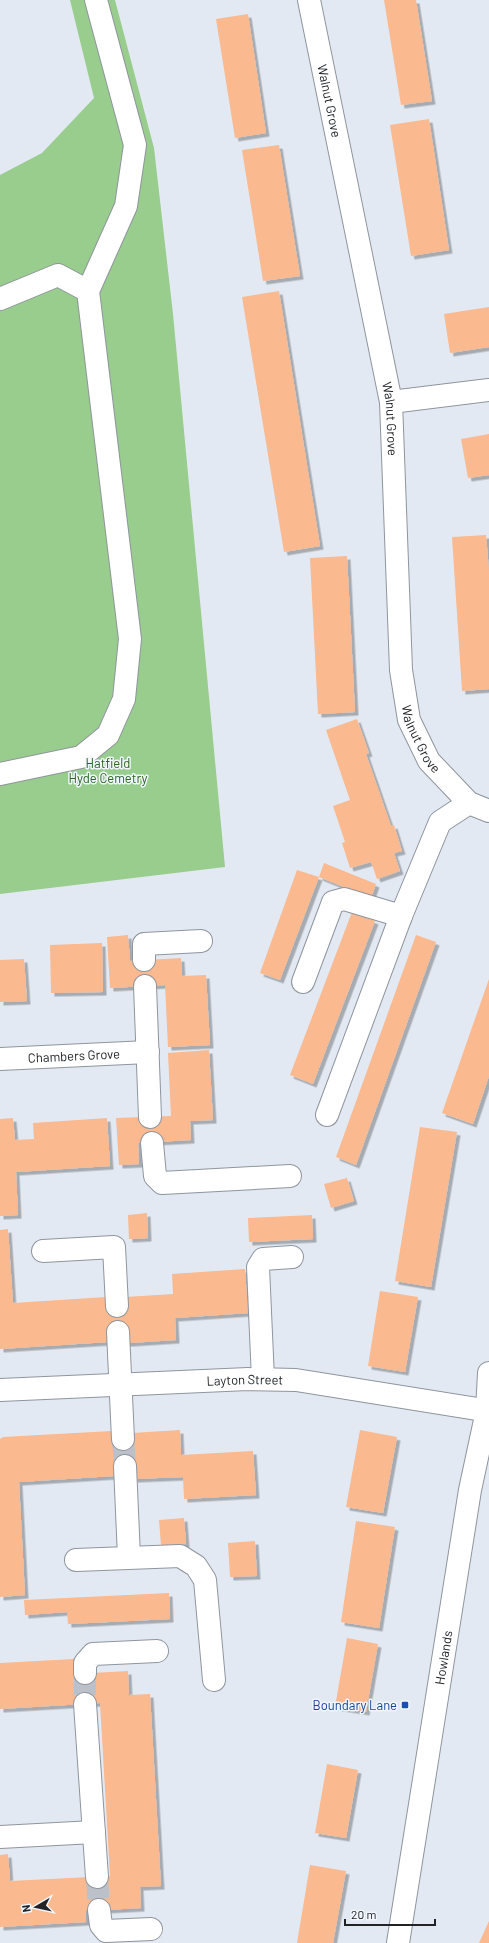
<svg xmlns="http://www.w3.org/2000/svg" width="489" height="1943" viewBox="0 0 489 1943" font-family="Barlow,sans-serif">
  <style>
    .green { fill: #98cd8e }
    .building { fill: #fab98e; filter: url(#shadow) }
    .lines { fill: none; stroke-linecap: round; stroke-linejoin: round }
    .minor-tunnel { stroke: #bcc1c9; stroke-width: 22; stroke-dasharray: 22 11; stroke-linecap: butt }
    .minor-casing { stroke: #8f959d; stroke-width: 24 }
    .minor { stroke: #fff; stroke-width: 22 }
    .transit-dot { fill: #1a4fb4; stroke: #f1f6fe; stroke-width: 1.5 }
    .labels { text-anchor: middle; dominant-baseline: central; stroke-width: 3; stroke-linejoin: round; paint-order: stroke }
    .street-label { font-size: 13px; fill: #212326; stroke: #f1f6fe }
    .park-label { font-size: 13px; fill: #2a641e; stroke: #f1f6fe }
    .transit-label { font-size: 13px; fill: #164399; stroke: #f1f6fe; text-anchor: end }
  </style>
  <defs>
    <filter id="shadow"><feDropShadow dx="3.5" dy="3.5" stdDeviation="0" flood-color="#0004"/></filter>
  </defs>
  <rect width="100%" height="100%" fill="#e3e9f2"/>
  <!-- green -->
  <polygon class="green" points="70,0 115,0 154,148 173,314 225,867 0,894 0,175 42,153 94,98"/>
  <!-- building -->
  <g class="building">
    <polygon points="384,0 416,0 432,101 401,105"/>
    <polygon points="248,14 266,133 235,138 216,19"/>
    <polygon points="429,119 449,250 411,256 390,125"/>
    <polygon points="279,145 300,276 263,281 242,150"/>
    <polygon points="279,291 320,546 284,552 242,297"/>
    <polygon points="489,307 489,347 450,353 444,314"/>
    <polygon points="489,434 489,475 468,478 461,439"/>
    <polygon points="486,535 489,571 489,689 462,691 452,537"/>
    <polygon points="347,556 355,712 318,714 310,558"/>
    <polygon points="357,719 369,753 366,754 391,826 394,825 402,851 394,853 400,871 377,879 371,862 350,868 342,843 345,842 333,806 350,800 326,730"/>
    <polygon points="324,863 376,884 371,898 319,877"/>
    <polygon points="297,870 319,877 280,980 260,973"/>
    <polygon points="352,912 375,921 313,1084 290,1075"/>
    <polygon points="128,935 130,961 181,958 182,976 206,975 210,1045 168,1047 165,985 110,988 107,937"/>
    <polygon points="416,935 436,942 356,1165 336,1157"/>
    <polygon points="102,943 103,992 51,993 50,945"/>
    <polygon points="24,959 27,1001 0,1002 0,960"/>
    <polygon points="489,979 489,1076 473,1124 442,1113"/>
    <polygon points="209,1050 213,1120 190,1121 191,1140 138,1143 139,1164 119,1165 116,1118 171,1116 168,1053"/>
    <polygon points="13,1118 15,1140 34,1139 33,1123 107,1118 110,1166 16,1172 18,1215 0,1216 0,1119"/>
    <polygon points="420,1127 457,1132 431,1287 395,1281"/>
    <polygon points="347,1178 354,1201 331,1208 324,1184"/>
    <polygon points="147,1213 148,1238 129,1239 128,1215"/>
    <polygon points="312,1215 313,1239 249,1242 248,1218"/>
    <polygon points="8,1229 13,1303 106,1297 106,1306 126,1305 125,1297 173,1294 172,1274 245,1269 248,1313 175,1318 176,1340 129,1343 108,1342 0,1349 0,1230"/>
    <polygon points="380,1291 418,1297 405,1372 368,1366"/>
    <polygon points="180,1430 181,1455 253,1451 256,1495 184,1499 183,1477 134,1479 134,1466 113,1467 114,1476 19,1482 25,1595 0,1597 0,1439 3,1437 111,1431 111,1440 132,1439 132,1433"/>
    <polygon points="360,1430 397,1437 383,1513 346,1507"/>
    <polygon points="184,1518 186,1544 161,1545 159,1520"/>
    <polygon points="356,1521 395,1527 379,1628 341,1622"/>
    <polygon points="255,1541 257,1576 230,1577 228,1543"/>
    <polygon points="169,1593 170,1619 68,1624 67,1612 25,1615 24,1600"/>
    <polygon points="347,1638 378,1644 366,1712 335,1707"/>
    <polygon points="74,1659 75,1674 128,1671 129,1695 150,1694 161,1886 140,1887 141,1908 86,1911 86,1922 0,1927 0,1855 8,1854 10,1881 110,1876 100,1703 0,1709 0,1663"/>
    <polygon points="327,1764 358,1770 346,1838 315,1833"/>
    <polygon points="310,1865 346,1871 333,1943 297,1943"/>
    <polygon points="489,1921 489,1943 479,1943"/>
  </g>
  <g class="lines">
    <!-- minor-tunnel -->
    <g class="minor-tunnel">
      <polyline points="123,1439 125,1466"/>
      <polyline points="85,1673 85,1704"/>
      <polyline points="97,1877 99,1910"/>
    </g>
    <defs>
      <g id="minor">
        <path id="s1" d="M 309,0 L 391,402 L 401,670 L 409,720 L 429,761 L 469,803 L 489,811"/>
        <polyline points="88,291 126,206 135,145 96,0"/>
        <polyline points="0,299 58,275 88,291 130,639 124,699 108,735 81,757 0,774"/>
        <polyline points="391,402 489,390"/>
        <polyline points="144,960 144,944 201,941"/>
        <polyline points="303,982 333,902 344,899 401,916"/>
        <polyline points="145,986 150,1117"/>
        <path id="s2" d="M 0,1059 L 148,1052"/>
        <polyline points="327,1115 401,916 440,822 469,803"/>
        <polyline points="152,1143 155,1176 162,1183 290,1176"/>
        <polyline points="43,1251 114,1247 117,1306"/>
        <polyline points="118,1332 123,1439"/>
        <polyline points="263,1379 258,1267 263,1259 292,1257"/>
        <path id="s3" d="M 0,1390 L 248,1379 L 296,1380 L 489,1411"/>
        <polyline points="125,1466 129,1557"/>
        <polyline points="76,1560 180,1556 196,1566 205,1580 214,1680"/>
        <polyline points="85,1673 85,1663 93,1654 157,1651"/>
        <polyline points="85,1704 97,1877"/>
        <polyline points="0,1837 94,1832"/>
        <polyline points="99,1910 101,1925 106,1931 151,1929"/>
        <path id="s4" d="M 398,1943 L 470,1490 L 487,1411 L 489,1373"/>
      </g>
    </defs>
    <!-- minor casing -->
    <use href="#minor" class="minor-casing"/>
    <!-- minor -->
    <use href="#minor" class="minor"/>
  </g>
  <!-- markers -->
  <rect class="transit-dot" x="401" y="1701" width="8" height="8" rx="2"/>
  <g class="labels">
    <!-- street labels -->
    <g class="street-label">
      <text stroke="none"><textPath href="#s1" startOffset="103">Walnut Grove</textPath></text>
      <text stroke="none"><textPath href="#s1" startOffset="427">Walnut Grove</textPath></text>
      <text stroke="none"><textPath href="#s1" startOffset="751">Walnut Grove</textPath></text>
      <text stroke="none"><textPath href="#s2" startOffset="74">Chambers Grove</textPath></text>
      <text stroke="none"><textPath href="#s3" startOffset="245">Layton Street</textPath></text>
      <text stroke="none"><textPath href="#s4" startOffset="289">Howlands</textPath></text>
    </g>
    <!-- park labels -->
    <g class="park-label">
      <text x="108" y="763">Hatfield<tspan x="108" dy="15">Hyde Cemetry</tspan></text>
    </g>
    <!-- transit labels -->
    <g class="transit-label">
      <text x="397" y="1705">Boundary Lane</text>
    </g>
  </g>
  <!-- north arrow -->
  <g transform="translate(36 1907) rotate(261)" stroke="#f1f6fe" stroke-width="3" paint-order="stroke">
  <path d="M0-3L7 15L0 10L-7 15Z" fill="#212326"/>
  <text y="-6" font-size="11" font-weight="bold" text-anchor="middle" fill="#212326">N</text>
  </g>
  <!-- scale -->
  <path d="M345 1919v6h90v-6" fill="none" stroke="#212326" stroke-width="2"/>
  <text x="351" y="1919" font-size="12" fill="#212326" stroke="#f1f6fe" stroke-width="3" paint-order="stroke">20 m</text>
</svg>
